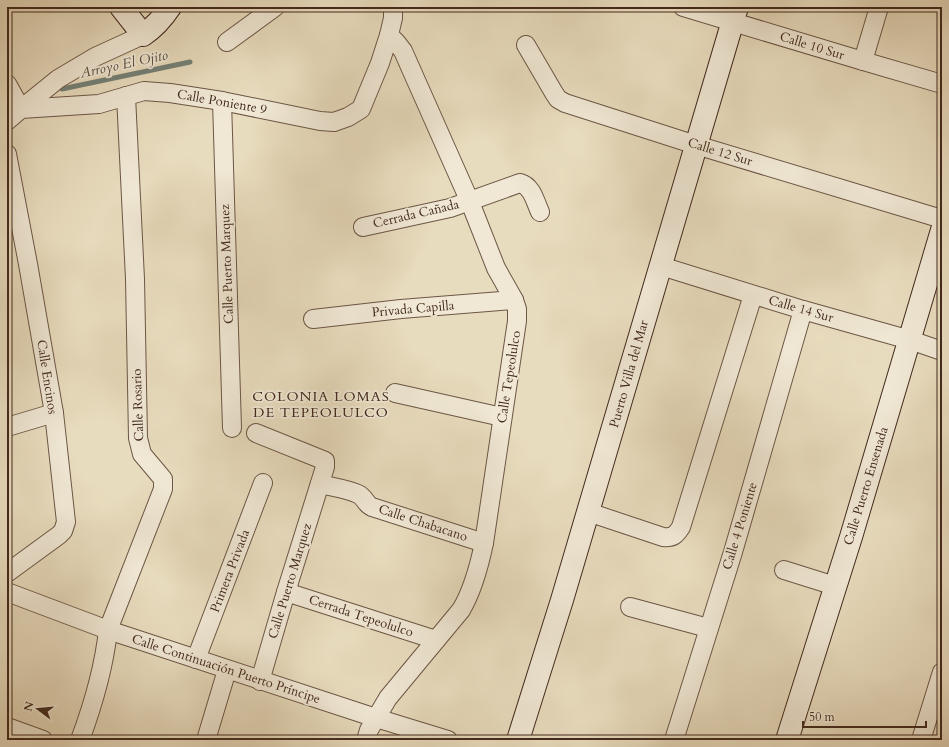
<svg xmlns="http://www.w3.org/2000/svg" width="949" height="747" viewBox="0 0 949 747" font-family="Cardo,serif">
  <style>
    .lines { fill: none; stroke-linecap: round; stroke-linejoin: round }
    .stream { stroke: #758177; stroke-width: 5 }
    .street-casing { stroke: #6c5645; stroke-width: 20 }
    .secondary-casing { stroke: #42291d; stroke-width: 24 }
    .street { stroke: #f0e8d5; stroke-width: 18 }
    .secondary { stroke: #f0e8d5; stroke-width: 22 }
    .labels { text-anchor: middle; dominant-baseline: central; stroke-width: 3.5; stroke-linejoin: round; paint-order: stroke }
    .street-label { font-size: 13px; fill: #42291d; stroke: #f0e8d5 }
    .water-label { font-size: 14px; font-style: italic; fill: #574e42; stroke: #f0e8d5 }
    .neighbourhood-label { font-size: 14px; letter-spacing: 1px; fill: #42291d; stroke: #f0e8d5 }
  </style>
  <rect width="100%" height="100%" fill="#e8dcbe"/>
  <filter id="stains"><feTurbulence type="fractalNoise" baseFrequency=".005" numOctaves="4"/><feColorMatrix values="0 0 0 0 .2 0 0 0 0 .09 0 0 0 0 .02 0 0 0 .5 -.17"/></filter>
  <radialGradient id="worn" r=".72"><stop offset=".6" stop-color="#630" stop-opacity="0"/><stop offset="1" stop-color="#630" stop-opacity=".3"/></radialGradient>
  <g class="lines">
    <!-- stream -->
    <polyline class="stream" points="62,89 190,62"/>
    <defs>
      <g id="street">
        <polyline points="683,7 863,61 942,84"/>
        <polyline points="227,42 275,7"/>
        <polyline points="526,45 554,93 558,99 565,103 696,145 942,219"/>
        <polyline points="863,61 879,7"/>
        <polyline points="7,84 21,109 58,79 95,57 143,35"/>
        <polyline points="222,101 232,428"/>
        <polyline points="7,121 21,109 99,104 144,91 170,93 222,101 320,121 334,122 348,117 361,109 380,63 389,35"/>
        <polyline points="7,154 28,264 54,413 66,522 63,531 59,535 7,573"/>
        <path d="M 363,227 L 450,208 L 520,183 C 532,186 535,201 540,212"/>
        <polyline points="661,266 803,310 910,340 942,351"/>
        <polyline points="313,319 401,309 514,300"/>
        <polyline points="395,393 502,417"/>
        <polyline points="7,427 54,413"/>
        <polyline points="256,433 323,460 325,461 325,467 286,592 260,681"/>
        <path d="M 320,484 C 332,487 347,489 358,494 C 365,497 365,504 372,507 L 484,543"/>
        <path d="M 588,512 L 663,537 C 673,538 676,535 681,527 L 753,295"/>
        <polyline points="784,570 835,586"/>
        <polyline points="7,592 108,630 376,718 448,740"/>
        <polyline points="286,592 436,640"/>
        <polyline points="630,607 708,628"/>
        <polyline points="196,659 263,483"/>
        <polyline points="7,727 43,740"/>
        <path d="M 80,740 C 93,705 104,668 108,630 L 163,489 L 163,479 L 142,454 L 138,438 L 135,279 L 126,96"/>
        <polyline points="206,740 227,670"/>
        <path d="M 366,740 L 369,730 L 388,698 L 461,610 C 473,590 479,567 484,543 L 517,321 L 517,309 L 514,300 L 496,268 L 470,202 L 403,51 L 396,42 L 389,35 L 393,18 L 393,7"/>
        <polyline points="674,740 733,552 803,310"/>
        <polyline points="921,740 942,672"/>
      </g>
      <g id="secondary">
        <path d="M 121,7 L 143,35 C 155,27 162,19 170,7"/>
        <polyline points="518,740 562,600 737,7"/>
        <polyline points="787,740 851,537 942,230"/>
      </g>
    </defs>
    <!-- street casing -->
    <use href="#street" class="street-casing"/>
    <!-- secondary casing -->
    <use href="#secondary" class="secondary-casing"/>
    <!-- street -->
    <use href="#street" class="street"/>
    <!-- secondary -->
    <use href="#secondary" class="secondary"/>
  </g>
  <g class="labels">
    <!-- street labels -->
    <g class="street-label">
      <text transform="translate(812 46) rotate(17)">Calle 10 Sur</text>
      <text transform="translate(222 102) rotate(10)">Calle Poniente 9</text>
      <text transform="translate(720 152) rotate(17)">Calle 12 Sur</text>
      <text transform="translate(416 214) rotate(-13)">Cerrada Cañada</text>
      <text transform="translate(227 264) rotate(-92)">Calle Puerto Marquez</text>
      <text transform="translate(413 309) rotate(-5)">Privada Capilla</text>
      <text transform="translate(801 309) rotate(16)">Calle 14 Sur</text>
      <text transform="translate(629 374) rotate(-74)">Puerto Villa del Mar</text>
      <text transform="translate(47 377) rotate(81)">Calle Encinos</text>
      <text transform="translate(509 377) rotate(-81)">Calle Tepeolulco</text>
      <text transform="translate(138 405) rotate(-92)">Calle Rosario</text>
      <text transform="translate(866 486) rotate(-73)">Calle Puerto Ensenada</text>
      <text transform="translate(423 523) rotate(18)">Calle Chabacano</text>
      <text transform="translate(740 526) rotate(-73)">Calle 4 Poniente</text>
      <text transform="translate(230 571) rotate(-69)">Primera Privada</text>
      <text transform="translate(290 581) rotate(-73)">Calle Puerto Marquez</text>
      <text transform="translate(361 616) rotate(18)">Cerrada Tepeolulco</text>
      <text transform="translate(226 669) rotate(18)">Calle Continuación Puerto Príncipe</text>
    </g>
    <!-- water labels -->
    <g class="water-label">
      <text transform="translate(124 64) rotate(-12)">Arroyo El Ojito</text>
    </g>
    <!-- neighbourhood labels -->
    <g class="neighbourhood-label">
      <text x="321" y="396">COLONIA LOMAS<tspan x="321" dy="16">DE TEPEOLULCO</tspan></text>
    </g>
  </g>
  <!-- margin -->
  <rect width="949" height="747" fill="none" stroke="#e8dcbe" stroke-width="24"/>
  <rect x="8" y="8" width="933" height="731" fill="none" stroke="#42291d" stroke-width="2"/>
  <rect x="12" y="12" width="925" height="723" fill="none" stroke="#42291d"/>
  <!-- north arrow -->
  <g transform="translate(38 709) rotate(286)" stroke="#f0e8d5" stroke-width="3" paint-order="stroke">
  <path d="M0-3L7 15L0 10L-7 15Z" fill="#42291d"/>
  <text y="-6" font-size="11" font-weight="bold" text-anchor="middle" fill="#42291d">N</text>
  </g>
  <!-- scale -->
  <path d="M803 721v6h123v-6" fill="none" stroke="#42291d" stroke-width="2"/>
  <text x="809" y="721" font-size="12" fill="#42291d" stroke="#f0e8d5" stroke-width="3" paint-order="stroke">50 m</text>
  <rect width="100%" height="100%" filter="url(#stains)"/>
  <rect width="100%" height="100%" fill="url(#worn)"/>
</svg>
